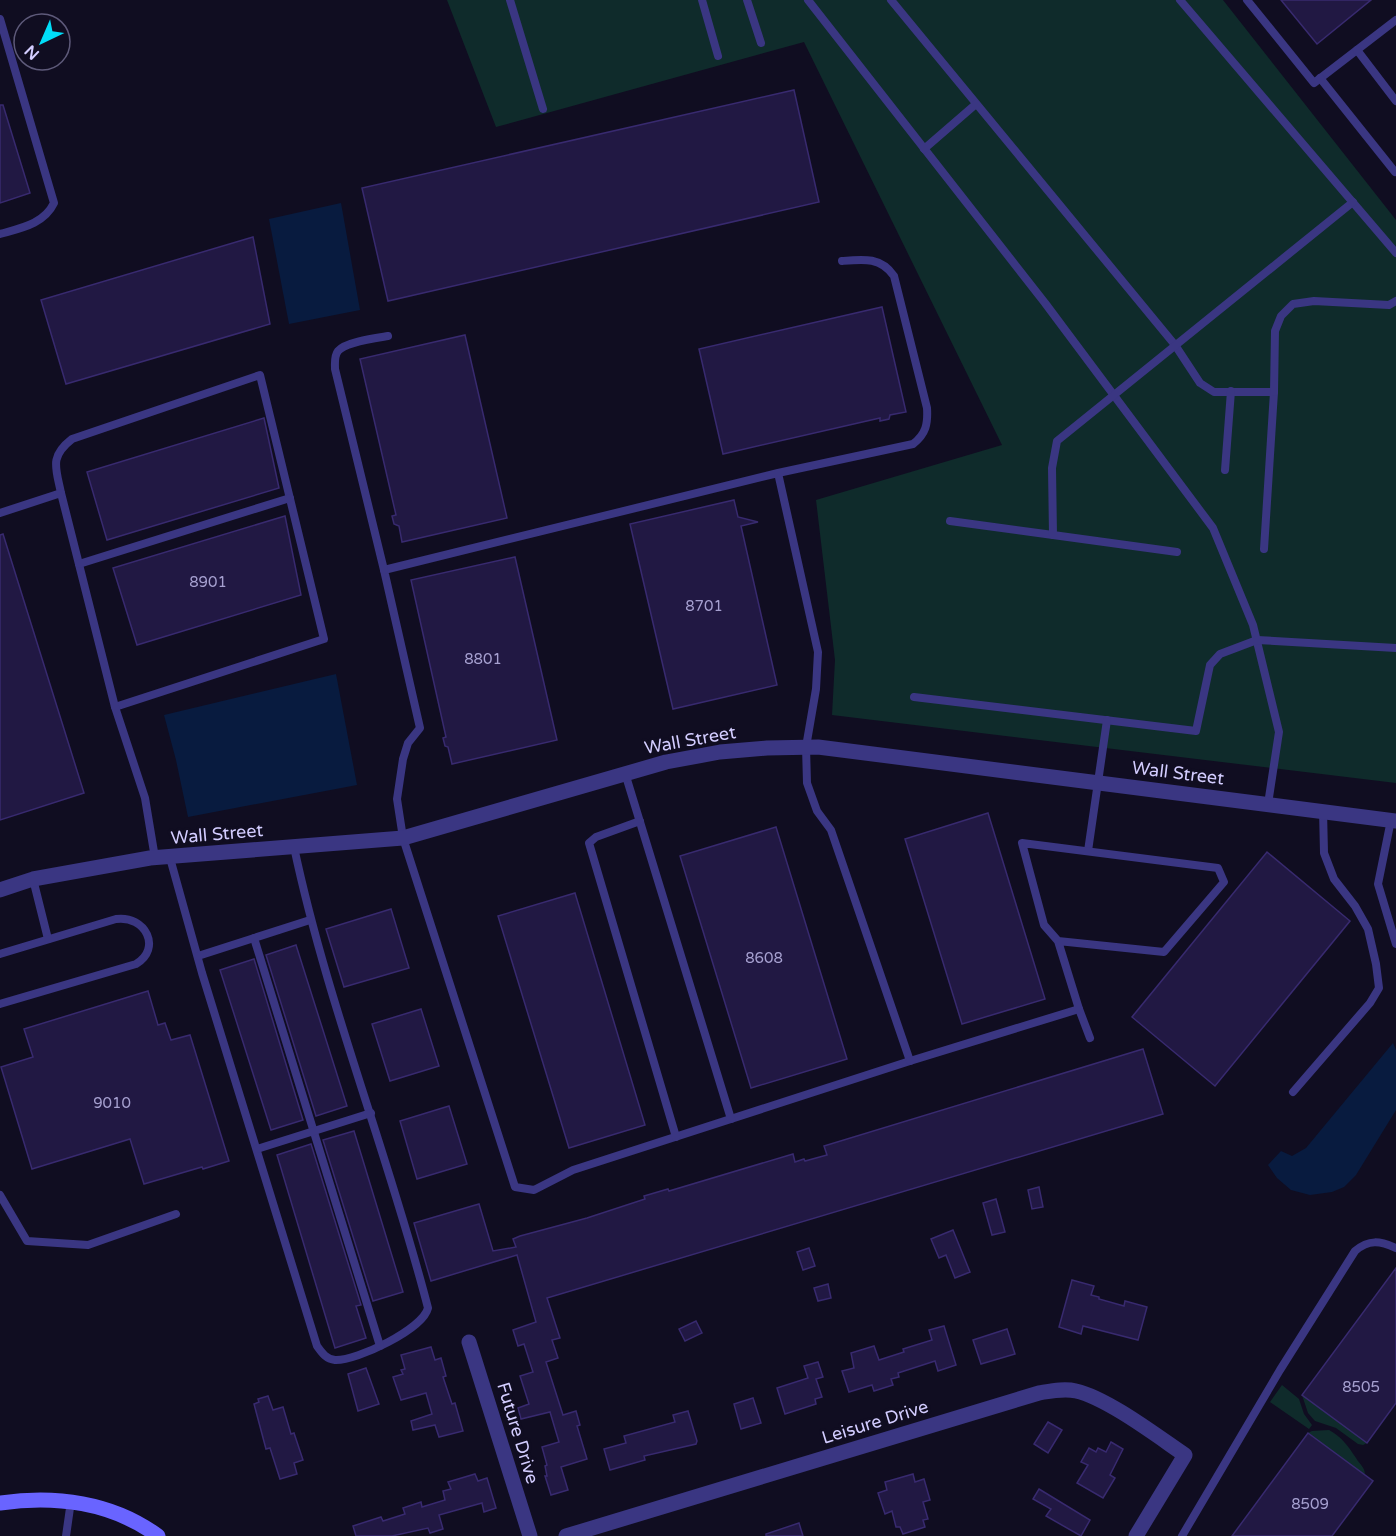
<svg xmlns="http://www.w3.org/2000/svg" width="1396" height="1536" viewBox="0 0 1396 1536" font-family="'Varela Round',sans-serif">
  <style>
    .green { fill: #0f2b2b }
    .water { fill: #081b3f }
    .building { fill: #211843; stroke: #382a6f; stroke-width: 1.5 }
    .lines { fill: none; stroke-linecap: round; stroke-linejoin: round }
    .lane { stroke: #3a3682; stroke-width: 8 }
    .street { stroke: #3a3682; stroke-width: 15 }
    .secondary { stroke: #6964ff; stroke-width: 15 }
    .labels { text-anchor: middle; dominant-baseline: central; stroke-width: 6; stroke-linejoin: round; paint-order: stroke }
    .number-label { font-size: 15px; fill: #a6a0d0 }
    .street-label { font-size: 18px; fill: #d3cdff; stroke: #100d21 }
  </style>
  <rect width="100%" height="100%" fill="#100d21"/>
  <!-- green -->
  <g class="green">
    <polygon points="447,0 1223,0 1396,220 1396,783 832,715 835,660 816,500 1002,445 804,42 496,127"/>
    <polygon points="1282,1385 1299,1399 1304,1414 1312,1425 1309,1429 1270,1402"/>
    <polygon points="1302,1395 1367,1443 1363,1445 1358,1444 1336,1428 1315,1421 1308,1413"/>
    <path d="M 1329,1430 C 1342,1437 1348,1446 1356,1458 C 1360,1465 1365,1467 1365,1475 L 1308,1433 L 1312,1431 Z"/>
  </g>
  <!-- water -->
  <g class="water">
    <polygon points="341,203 360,310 289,324 269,219"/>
    <polygon points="336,674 357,785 188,817 176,760 164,715"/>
    <polygon points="1393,1043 1396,1050 1396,1110 1356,1175 1344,1187 1332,1192 1310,1195 1291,1190 1277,1178 1268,1165 1281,1151 1292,1156 1306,1148"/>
  </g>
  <!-- building -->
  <g class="building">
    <polygon points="1281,0 1371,0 1317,44"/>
    <polygon points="794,90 819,202 388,301 362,188"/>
    <polygon points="0,105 3,105 30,193 0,203"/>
    <polygon points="253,237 270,324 66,384 41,300"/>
    <polygon points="882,307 906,412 890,415 889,419 880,421 880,418 723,454 699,349"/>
    <polygon points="465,335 507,518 402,542 399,526 394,524 392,516 396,515 360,359"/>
    <polygon points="264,418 279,488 107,540 87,472"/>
    <polygon points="734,500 738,517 758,522 741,526 777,685 673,709 630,524"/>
    <polygon points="285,516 301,595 137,645 113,568"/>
    <polygon points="3,534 84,793 0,820 0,535"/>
    <polygon points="515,557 557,740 452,764 448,747 445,746 443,738 446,737 411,580"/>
    <polygon points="988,813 1045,999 962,1024 905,839"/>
    <polygon points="776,827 847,1059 751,1088 680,856"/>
    <polygon points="1267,852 1350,921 1215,1086 1132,1017"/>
    <polygon points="575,893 645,1125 569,1148 498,916"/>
    <polygon points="391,909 409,968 344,987 326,929"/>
    <polygon points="296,945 347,1106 316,1116 266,955"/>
    <polygon points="254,959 303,1120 271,1130 220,970"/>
    <polygon points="148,991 158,1025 165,1023 171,1040 190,1035 229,1161 203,1169 202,1167 144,1184 130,1139 32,1169 1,1067 33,1057 24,1029"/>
    <polygon points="421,1009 439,1066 390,1081 372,1024"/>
    <polygon points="1143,1049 1163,1114 547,1298 560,1338 552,1340 558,1358 546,1362 563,1415 576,1411 580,1425 577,1426 587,1459 561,1467 568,1490 551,1495 545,1476 547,1476 545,1466 547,1465 542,1447 559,1442 550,1412 521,1419 518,1408 529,1404 520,1376 533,1372 524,1344 518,1346 513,1330 536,1322 517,1255 431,1281 414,1223 479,1204 493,1251 516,1247 513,1239 520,1236 587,1218 645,1199 644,1196 668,1189 669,1191 793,1154 795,1162 804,1159 805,1161 827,1155 824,1146"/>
    <polygon points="449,1106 467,1164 417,1179 400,1121"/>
    <polygon points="354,1131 403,1292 373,1301 323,1140"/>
    <polygon points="311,1144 361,1305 356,1306 366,1338 335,1348 277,1155"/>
    <polygon points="1039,1187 1043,1207 1032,1209 1028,1190"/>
    <polygon points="996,1199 1005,1232 992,1235 983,1203"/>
    <polygon points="953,1230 970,1272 955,1278 946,1255 939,1258 931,1239"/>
    <polygon points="809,1248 815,1266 803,1270 797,1252"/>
    <polygon points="1396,1268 1396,1403 1367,1443 1302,1395"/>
    <polygon points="1072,1280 1094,1286 1091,1295 1099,1297 1099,1299 1124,1306 1125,1301 1147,1307 1138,1340 1083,1326 1081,1334 1059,1327"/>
    <polygon points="828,1284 831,1298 818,1301 814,1288"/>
    <polygon points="696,1321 702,1333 685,1341 679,1329"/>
    <polygon points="944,1326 956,1365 938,1371 935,1361 898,1373 899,1377 891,1379 893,1385 874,1391 872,1385 849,1392 842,1371 854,1368 851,1353 874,1346 879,1360 904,1352 903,1349 932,1340 929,1330"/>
    <polygon points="1007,1329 1015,1354 981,1364 973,1340"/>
    <polygon points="431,1347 435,1360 441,1358 446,1376 443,1377 452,1404 455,1403 463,1431 439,1437 435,1425 413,1430 411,1421 432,1414 426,1393 401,1400 393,1377 403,1374 401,1370 405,1369 401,1355"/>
    <polygon points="818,1362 823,1377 816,1379 822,1397 815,1399 816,1404 785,1414 777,1388 808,1378 804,1366"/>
    <polygon points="366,1368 379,1404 358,1411 348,1374"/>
    <polygon points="268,1396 273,1410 283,1407 291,1434 294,1433 303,1460 294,1463 297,1474 280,1479 270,1448 266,1449 254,1404 259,1402 258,1399"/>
    <polygon points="753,1398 761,1423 741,1429 734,1404"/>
    <polygon points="688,1411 697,1441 696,1444 644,1456 645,1460 610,1470 604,1449 626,1443 624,1436 675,1422 673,1415"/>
    <polygon points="1048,1422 1062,1430 1048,1453 1034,1444"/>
    <polygon points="1308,1433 1373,1481 1332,1536 1232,1536"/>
    <polygon points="1111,1442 1123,1449 1110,1475 1115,1478 1103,1498 1077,1483 1088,1465 1081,1462 1089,1448 1096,1452 1098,1448 1106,1452"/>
    <polygon points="475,1474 478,1481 487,1478 496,1508 484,1512 482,1503 439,1515 443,1529 430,1533 428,1528 392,1536 356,1536 353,1526 381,1517 383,1521 405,1514 403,1508 421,1502 422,1507 445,1500 443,1491 451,1489 448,1482"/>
    <polygon points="913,1474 915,1482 924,1479 930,1500 923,1502 928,1519 923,1520 925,1527 903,1534 900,1527 896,1527 892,1511 885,1514 878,1493 887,1490 885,1482"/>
    <polygon points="1039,1489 1090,1520 1081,1536 1046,1516 1051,1509 1033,1499"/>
    <polygon points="799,1523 803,1536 766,1536 766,1534"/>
  </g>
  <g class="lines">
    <!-- lane -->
    <g class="lane">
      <polyline points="510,0 543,109"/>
      <polyline points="702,0 718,56"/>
      <polyline points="747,0 761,43"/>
      <polyline points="808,0 1045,303 1213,528 1253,625 1279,732 1268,804"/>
      <polyline points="891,0 1175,345 1200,383 1214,392 1274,392 1264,549"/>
      <polyline points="1180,0 1396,253"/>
      <polyline points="1247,0 1314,83 1396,20"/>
      <path d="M 0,19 L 54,203 C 44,224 21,228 0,234"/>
      <polyline points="1357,50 1396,101"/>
      <polyline points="1320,78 1395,172 1396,171"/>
      <polyline points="924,149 976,104"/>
      <polyline points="1274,392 1275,331 1281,316 1293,304 1314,301 1389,305 1396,301"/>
      <polyline points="1225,470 1231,391"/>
      <path d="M 778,473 L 818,652 L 816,689 L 806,747 L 807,783 L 817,811 L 831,830 L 910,1061 L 573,1170 L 534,1190 L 515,1187 L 403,838 L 397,799 L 403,759 L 408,743 L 420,728 L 384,570 L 778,473 L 913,444 C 926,434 928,424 927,408 L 894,276 C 881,257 864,259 842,261"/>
      <path d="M 61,493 C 56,468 49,457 72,439 L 260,375 L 324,639 L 115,707"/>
      <polyline points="0,513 61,493 115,707 145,798 155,858"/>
      <polyline points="950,521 1053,535"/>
      <polyline points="1177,552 1053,535 1052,468 1057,441 1353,202"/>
      <polyline points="79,564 290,498"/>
      <path d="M 384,570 L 335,369 C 335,363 334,356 338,351 C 345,342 376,338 388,336"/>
      <polyline points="914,697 1196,731 1210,665 1220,654 1257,640 1396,648"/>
      <polyline points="625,773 731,1119"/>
      <polyline points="1391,820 1378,884 1396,944"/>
      <polyline points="640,821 596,837 589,843 676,1137"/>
      <polyline points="1088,851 1107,720"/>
      <path d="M 170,858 L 202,973 L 317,1346 C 322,1353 326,1359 335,1360 C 357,1361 423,1329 428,1308 C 388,1153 327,1003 294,847"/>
      <polyline points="33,879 48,939"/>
      <polyline points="254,938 380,1346"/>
      <path d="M 0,954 L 116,919 C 146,915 162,949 136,964 L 0,1004"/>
      <polyline points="198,956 310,920"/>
      <polyline points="1079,1009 1090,1038"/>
      <polyline points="910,1061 1079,1009 1058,941 1044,925 1022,843 1218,868 1224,882 1164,952 1058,941"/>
      <polyline points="1293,1092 1370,1003 1379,988 1376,964 1368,929 1355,906 1334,879 1324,853 1323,810"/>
      <polyline points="257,1149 371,1113"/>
      <polyline points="0,1195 27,1241 88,1245 176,1214"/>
      <polyline points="66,1536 71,1501"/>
      <path d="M 1182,1536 L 1280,1370 L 1355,1251 C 1369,1239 1380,1241 1396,1248"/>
    </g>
    <!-- street -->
    <g class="street">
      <polyline points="0,890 33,879 150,858 403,838 666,762 720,752 767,748 818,747 1396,821"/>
      <polyline points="469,1342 530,1536"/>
      <path d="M 566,1536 L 1039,1393 C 1051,1391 1064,1388 1076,1391 C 1107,1398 1157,1436 1185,1455 L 1136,1536"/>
    </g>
    <!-- secondary -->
    <path class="secondary" d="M 0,1503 C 55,1495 112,1502 158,1536"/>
  </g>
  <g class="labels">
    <!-- number labels -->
    <g class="number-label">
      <text x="208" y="582">8901</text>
      <text x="704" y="606">8701</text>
      <text x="483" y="659">8801</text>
      <text x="764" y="958">8608</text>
      <text x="112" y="1103">9010</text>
      <text x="1361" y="1387">8505</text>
      <text x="1310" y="1504">8509</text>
    </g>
    <!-- street labels -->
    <g class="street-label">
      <text transform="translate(690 740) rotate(-10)">Wall Street</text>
      <text transform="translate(1178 773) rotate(7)">Wall Street</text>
      <text transform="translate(217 834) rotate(-5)">Wall Street</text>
      <text transform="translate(875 1422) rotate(-17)">Leisure Drive</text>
      <text transform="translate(518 1433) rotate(73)">Future Drive</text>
    </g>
  </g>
  <!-- north arrow -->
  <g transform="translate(42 42) rotate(224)"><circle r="28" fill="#100d21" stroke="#5e5a7a" stroke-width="1.5"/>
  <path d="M0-4.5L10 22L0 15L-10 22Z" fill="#00ddf8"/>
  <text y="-9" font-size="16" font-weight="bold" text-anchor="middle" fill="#d3cdff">N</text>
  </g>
</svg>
